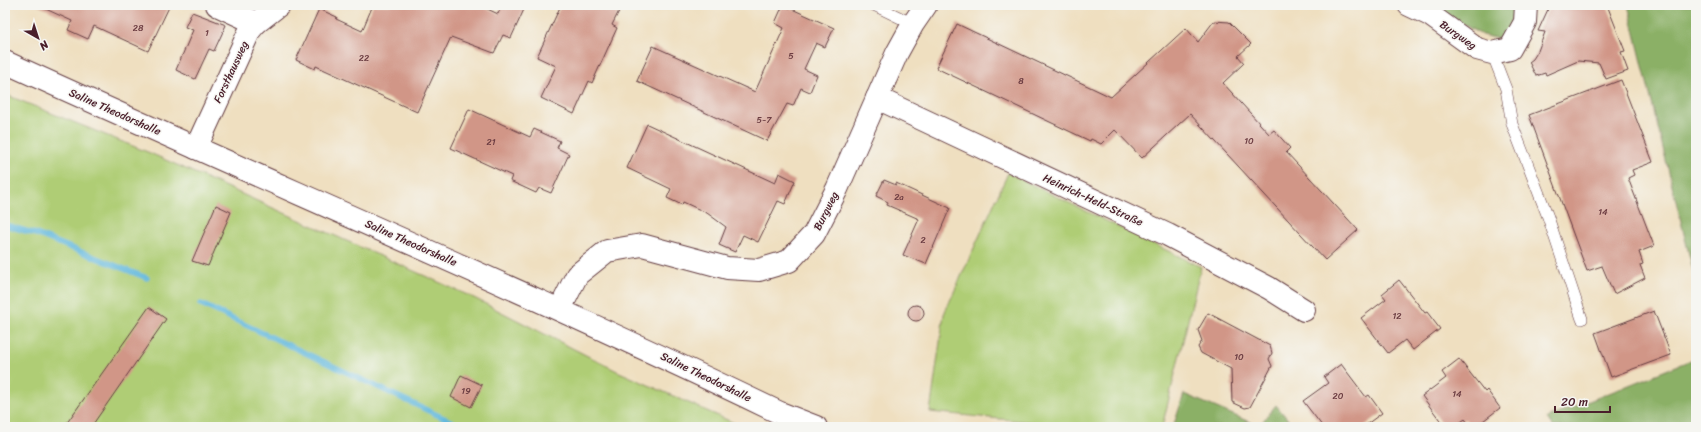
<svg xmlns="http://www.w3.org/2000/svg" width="1701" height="432" viewBox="0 0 1701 432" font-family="Sriracha,sans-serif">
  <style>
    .green { fill: #afcd74; stroke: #7c7650 }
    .forest { fill: #8bb066; stroke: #6a6848 }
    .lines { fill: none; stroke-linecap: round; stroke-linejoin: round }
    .stream { stroke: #60b8dd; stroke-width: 5.5 }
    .building { fill: #d19687 }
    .lane-casing { stroke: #633c41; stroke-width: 12 }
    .street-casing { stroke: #633c41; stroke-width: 24 }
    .primary-casing { stroke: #633c41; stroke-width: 24 }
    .lane { stroke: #fff; stroke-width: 11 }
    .street { stroke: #fff; stroke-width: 22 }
    .primary { stroke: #fff; stroke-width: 22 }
    .labels { text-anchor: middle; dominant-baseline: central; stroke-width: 3; stroke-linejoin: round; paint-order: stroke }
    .number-label { font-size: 9px; fill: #6c3d42 }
    .street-label { font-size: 11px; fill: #4a1f2b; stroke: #f6f6f2 }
  </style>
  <rect width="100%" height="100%" fill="#f6f6f2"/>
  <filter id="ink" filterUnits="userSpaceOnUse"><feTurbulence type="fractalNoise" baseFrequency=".025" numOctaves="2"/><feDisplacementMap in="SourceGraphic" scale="8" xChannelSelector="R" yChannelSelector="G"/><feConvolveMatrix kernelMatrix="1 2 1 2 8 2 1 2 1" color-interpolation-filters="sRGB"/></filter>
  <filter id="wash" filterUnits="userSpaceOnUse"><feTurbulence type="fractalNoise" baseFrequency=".012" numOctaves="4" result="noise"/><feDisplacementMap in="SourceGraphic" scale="16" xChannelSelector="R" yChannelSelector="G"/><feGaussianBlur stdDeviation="0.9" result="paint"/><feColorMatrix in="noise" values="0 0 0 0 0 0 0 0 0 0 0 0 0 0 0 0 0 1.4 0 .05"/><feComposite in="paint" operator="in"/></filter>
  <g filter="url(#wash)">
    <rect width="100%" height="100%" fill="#efdfc0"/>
    <!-- green -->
    <g class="green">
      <polygon points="9,96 150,153 472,297 617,371 743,427 5,427 5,107"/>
      <polygon points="1008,173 1201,267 1162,427 1082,427 930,412 944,314"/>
    </g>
    <!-- forest -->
    <g class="forest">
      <polygon points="1429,5 1518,5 1516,22 1504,40 1482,35"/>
      <polygon points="1628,5 1696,5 1696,283"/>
      <polygon points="1696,358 1696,427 1553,427 1547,418"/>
      <polygon points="1184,394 1259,426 1276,405 1294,427 1173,427"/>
    </g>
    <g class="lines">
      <!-- stream -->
      <g class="stream">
        <polyline points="5,225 36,234 147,278"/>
        <polyline points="201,304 463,427"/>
      </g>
    </g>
    <g id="blocks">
      <!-- building -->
      <g class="building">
        <polygon points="37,5 170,5 148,51 94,26 88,39 68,30 72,21"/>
        <polygon points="373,5 479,5 498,14 502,5 526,5 511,38 503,35 494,53 451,37 417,112 316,66 315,69 296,60 319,9 337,17 336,19 362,31"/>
        <polygon points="561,5 622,5 612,25 617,28 592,83 589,81 574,114 541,98 556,66 537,57"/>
        <polygon points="783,5 834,28 825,47 816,43 804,69 817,75 810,92 801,88 793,106 787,104 767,141 637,81 653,46 755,92 784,28 775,23"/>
        <polygon points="1550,5 1607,5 1625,51 1621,52 1628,71 1606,79 1599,63 1578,61 1546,75 1545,73 1536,76 1529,62 1533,59 1538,51 1545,32 1538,31"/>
        <polygon points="192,12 226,25 214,51 209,49 195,79 176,70 193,30 185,27"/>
        <polygon points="1214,21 1229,22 1251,44 1238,56 1244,63 1223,83 1269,134 1274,130 1290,148 1286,152 1358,230 1325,260 1190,114 1142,158 1115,130 1101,144 1091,139 1090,141 936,68 957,24 1111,97 1186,28 1198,42"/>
        <polygon points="1621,80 1653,162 1632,170 1634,175 1628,178 1654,246 1639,252 1643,264 1640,265 1645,278 1614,294 1602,266 1587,271 1529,115"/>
        <polygon points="469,109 530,137 534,129 560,141 557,148 569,154 551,193 539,188 536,193 510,181 512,176 451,148"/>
        <polygon points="647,124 775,183 779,173 795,181 785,204 778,201 758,242 743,235 735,252 719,245 726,227 707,213 683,202 682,205 667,198 671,189 627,168"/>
        <polygon points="884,180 896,185 896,183 950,208 926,264 903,255 919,219 887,205 888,202 876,196"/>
        <polygon points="216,205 231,212 208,266 192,261"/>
        <polygon points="1399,280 1425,313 1427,312 1440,329 1413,350 1405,340 1388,353 1361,318 1386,299 1382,294"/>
        <circle cx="916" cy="313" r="8"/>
        <polygon points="149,307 166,319 91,427 64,427"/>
        <polygon points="1654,311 1671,355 1611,377 1595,333"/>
        <polygon points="1208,313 1270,346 1272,353 1269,359 1272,366 1250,407 1245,408 1232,402 1231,369 1201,353 1198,347 1202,341 1198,330"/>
        <polygon points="1459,359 1485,392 1487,390 1500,408 1475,427 1471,427 1465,419 1454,427 1445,427 1422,396 1446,378 1442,372"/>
        <polygon points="1341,364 1366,397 1369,395 1382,413 1363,427 1323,427 1303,401 1328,383 1324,377"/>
        <polygon points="461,375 482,385 471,407 451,397"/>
      </g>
    </g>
  </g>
  <g filter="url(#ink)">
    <use href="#blocks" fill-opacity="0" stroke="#633c41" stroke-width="1"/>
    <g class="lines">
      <defs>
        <g id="lane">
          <polyline points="874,5 913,24"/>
          <polyline points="1492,53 1506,89 1512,124 1548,217 1582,319"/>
        </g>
        <g id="street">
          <polyline points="217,5 256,23"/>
          <polyline points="1409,5 1430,15 1477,49 1492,53 1510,49 1525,22 1526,5"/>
          <polyline points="877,98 1168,235 1269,288 1304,310"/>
          <polyline points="196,148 250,30 256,23 279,5"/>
          <polyline points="560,309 577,275 607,251 642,245 727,268 759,270 789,261 814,234 837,189 897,53 913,24 926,5"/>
        </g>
        <path id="primary" d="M 5,62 C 263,180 525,290 780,413 L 816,427"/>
      </defs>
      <!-- lane casing -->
      <use href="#lane" class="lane-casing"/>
      <!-- street casing -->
      <use href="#street" class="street-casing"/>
      <!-- primary casing -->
      <use href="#primary" class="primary-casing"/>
      <!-- lane -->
      <use href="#lane" class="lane"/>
      <!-- street -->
      <use href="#street" class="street"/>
      <!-- primary -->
      <use href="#primary" class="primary"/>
    </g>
  </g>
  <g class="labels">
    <!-- number labels -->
    <g class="number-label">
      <text x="138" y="28">28</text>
      <text x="207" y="33">1</text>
      <text x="791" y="56">5</text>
      <text x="364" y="58">22</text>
      <text x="1021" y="81">8</text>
      <text x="764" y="120">5-7</text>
      <text x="1249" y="141">10</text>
      <text x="491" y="142">21</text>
      <text x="899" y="197">2a</text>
      <text x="1603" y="212">14</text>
      <text x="923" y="240">2</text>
      <text x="1397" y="316">12</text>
      <text x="1239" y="357">10</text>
      <text x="466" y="391">19</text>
      <text x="1457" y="394">14</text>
      <text x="1338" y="396">20</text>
    </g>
    <!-- street labels -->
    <g class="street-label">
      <text transform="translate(1458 35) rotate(35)">Burgweg</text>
      <text transform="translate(231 72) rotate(-65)">Forsthausweg</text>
      <text transform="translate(115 112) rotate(24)">Saline Theodorshalle</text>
      <text transform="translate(1093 200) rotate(25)">Heinrich-Held-Straße</text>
      <text transform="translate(826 211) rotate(-63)">Burgweg</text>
      <text transform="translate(411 243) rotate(24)">Saline Theodorshalle</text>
      <text transform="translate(706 377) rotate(26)">Saline Theodorshalle</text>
    </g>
  </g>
  <!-- margin -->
  <rect width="1701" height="432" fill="none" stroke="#f6f6f2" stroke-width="20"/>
  <!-- north arrow -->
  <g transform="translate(38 38) rotate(141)" stroke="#f6f6f2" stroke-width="3" paint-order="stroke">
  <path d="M0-3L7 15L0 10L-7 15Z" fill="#4a1f2b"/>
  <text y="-6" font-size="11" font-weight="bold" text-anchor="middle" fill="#4a1f2b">N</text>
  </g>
  <!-- scale -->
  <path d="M1555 406v6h55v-6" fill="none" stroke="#4a1f2b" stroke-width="2"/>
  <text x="1561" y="406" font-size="12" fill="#4a1f2b" stroke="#f6f6f2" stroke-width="3" paint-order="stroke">20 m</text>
</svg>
